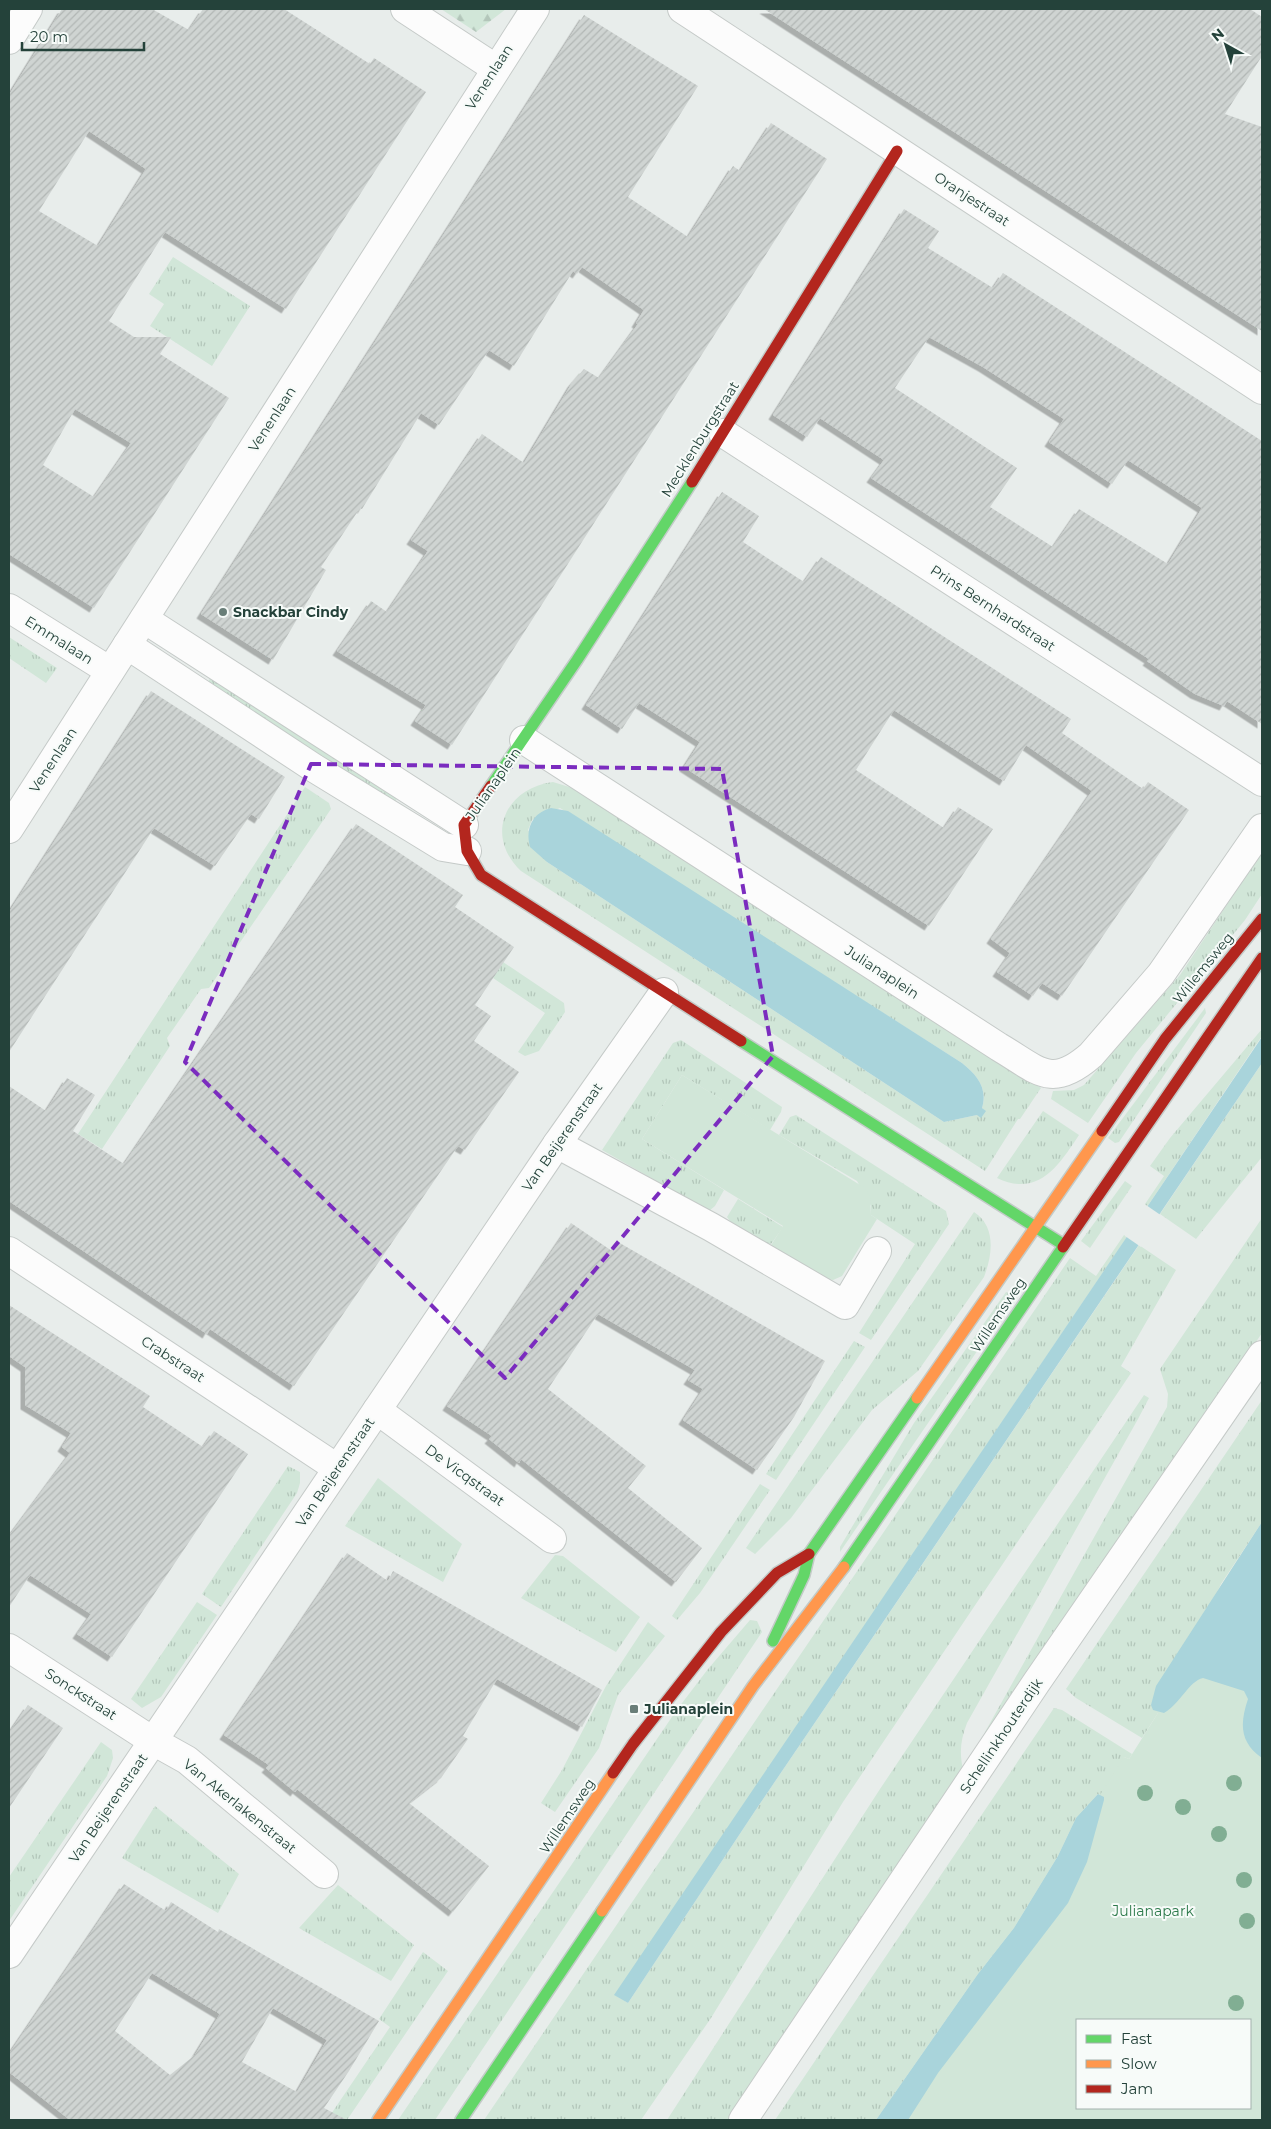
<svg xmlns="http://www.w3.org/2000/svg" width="1271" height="2129" viewBox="0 0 1271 2129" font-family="Montserrat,sans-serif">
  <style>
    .grass { fill: url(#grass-tufts); fill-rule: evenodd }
    .forest { fill: url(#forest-firs) }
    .park { fill: #d1e6d8; fill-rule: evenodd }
    .water { fill: #a9d4db }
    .pier { fill: #e8edeb }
    .building { fill: url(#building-hatch); fill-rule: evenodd; filter: url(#shadow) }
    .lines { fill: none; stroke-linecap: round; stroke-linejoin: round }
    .street-casing { stroke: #c5cac8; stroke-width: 30 }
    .fast-casing { stroke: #c3cbc8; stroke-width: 14 }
    .slow-casing { stroke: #c3cbc8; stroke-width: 14 }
    .jam-casing { stroke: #c3cbc8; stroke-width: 14 }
    .street { stroke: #fcfcfc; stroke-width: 28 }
    .fast { stroke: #63d668; stroke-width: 11 }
    .slow { stroke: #ff974d; stroke-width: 11 }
    .jam { stroke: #b3261e; stroke-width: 11 }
    .tree { fill: #81ae93 }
    .marked { fill: none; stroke: #7b2cbf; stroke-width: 4; stroke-dasharray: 10 6; stroke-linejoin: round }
    .poi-dot { fill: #697e78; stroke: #f7fbf9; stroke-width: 2 }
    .labels { text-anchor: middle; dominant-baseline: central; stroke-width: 4; stroke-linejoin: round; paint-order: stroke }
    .street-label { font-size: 14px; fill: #24423a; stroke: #f7fbf9 }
    .poi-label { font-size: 14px; font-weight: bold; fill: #24423a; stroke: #f7fbf9; text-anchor: start }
    .park-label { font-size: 14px; fill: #2d7a4b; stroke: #f7fbf9 }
  </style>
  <defs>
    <pattern id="grass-tufts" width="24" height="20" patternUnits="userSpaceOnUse" patternTransform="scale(1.25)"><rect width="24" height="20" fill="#d1e6d8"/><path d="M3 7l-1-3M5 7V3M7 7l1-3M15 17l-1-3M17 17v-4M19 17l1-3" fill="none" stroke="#b3c6ba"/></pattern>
    <pattern id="forest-firs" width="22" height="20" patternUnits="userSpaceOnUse" patternTransform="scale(1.25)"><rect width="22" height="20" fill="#d1e6d8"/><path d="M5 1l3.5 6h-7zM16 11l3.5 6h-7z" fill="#b3c6ba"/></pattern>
    <pattern id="building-hatch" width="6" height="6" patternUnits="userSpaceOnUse" patternTransform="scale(1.25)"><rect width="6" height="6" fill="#cfd4d2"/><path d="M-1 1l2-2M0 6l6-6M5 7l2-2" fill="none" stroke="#b2b7b5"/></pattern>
    <filter id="shadow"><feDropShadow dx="-4.5" dy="4.5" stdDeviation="0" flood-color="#0004"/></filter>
  </defs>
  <rect width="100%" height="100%" fill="#e8edeb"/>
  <!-- grass -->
  <g class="grass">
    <polygon points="173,257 250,306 212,366 150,326 164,304 149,294"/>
    <polygon points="9,637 57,668 46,683 9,658"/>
    <polygon points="211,677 398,797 393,805 206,685"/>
    <path d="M 553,782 L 579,790 L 1041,1088 L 1020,1119 L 1018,1119 L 985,1171 L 521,871 C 484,836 505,788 553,782 ZM 560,808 L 962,1063 C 977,1075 988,1088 982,1108 L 985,1111 L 977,1115 L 944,1122 L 547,862 L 528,830 L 532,820 Z"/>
    <polygon points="305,787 329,803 331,809 209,988 201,989 167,1038 170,1046 102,1149 78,1134"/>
    <polygon points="1262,852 1262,894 1245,920 1136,1053 1088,1123 1051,1099 1053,1091 1074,1090 1084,1085 1180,975"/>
    <polygon points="503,962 564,1003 565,1012 539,1051 525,1056 518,1052 545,1013 493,978"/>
    <polygon points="1205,1008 1206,1013 1119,1142 1115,1143 1108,1138"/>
    <polygon points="1262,1029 1262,1036 1147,1207 1145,1204 1164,1176 1150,1166 1170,1138"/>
    <polygon points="681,1040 782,1107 781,1112 770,1130 682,1075 642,1139 724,1190 715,1206 709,1211 602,1150 673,1043"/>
    <polygon points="1262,1063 1262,1157 1196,1239 1160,1214"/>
    <path d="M 1043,1111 L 1079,1135 C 1059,1165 1039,1198 997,1178 Z"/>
    <polygon points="796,1115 946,1211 949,1224 871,1340 859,1333 915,1244 871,1215 871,1206 857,1181 779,1135 790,1117"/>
    <polygon points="1125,1181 1132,1186 1090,1248 1081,1241"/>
    <polygon points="738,1199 783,1227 772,1243 768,1245 733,1225 727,1217"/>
    <path d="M 974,1212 C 997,1227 992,1256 984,1277 L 918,1371 L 872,1410 L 791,1518 L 755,1554 L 746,1548 Z"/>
    <polygon points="1262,1218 1262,1333 983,1745 985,1732 1167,1407 1168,1394 1160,1369"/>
    <polygon points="1124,1235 1127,1237 615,1995 628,2003 755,1811 1139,1245 1176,1270 1121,1366 1131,1373 843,1802 711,2018 641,2120 484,2120 1070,1258 1096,1276"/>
    <polygon points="1006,1292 1011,1294 1012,1300 840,1552 840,1547 914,1423"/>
    <polygon points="854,1341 865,1347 776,1480 766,1474"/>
    <path d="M 1144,1395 L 1149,1398 L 1138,1419 L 967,1723 C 960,1741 959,1755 964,1773 L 730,2120 L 667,2120 L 880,1789 Z"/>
    <polygon points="1262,1400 1262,1522 1221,1584 1158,1713 1142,1738 1076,1698 1066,1689"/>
    <polygon points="288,1466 300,1472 300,1483 297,1493 221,1607 202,1594"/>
    <polygon points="378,1478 462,1544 443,1582 345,1526"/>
    <polygon points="760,1484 770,1490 700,1593 677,1620 672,1616"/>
    <polygon points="555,1555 563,1556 640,1617 616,1652 521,1598"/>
    <polygon points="197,1602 217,1615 161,1697 142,1708 131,1699"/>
    <polygon points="750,1620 757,1621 762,1632 435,2120 398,2120 676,1711 708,1669"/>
    <polygon points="648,1622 665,1636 618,1695 599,1748 555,1812 541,1803 562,1770 606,1686"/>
    <polygon points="1054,1708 1062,1710 1132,1754 1129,1759 1124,1757 1077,2020 1077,2108 908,2120 1104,1797 1098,1794 1076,1818 1058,1856 1014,1928 978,1974 876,2120 775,2120"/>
    <polygon points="101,1742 112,1750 113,1758 107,1776 9,1921 9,1877"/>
    <polygon points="155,1806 239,1874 218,1913 122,1858"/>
    <polygon points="338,1885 414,1945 391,1981 299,1928"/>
    <polygon points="423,1952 448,1971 347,2120 327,2120 390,2027 379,2019"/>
  </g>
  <!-- forest -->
  <polygon class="forest" points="441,9 506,9 476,32"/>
  <!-- park -->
  <g class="park">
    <polygon points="682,1075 865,1188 870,1197 871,1215 877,1219 842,1276 833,1280 828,1279 770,1247 783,1226 642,1139"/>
    <path d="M 1262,1522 L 1262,2120 L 876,2120 L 978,1974 L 1014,1928 L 1058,1856 L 1076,1818 L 1098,1794 L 1100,1795 L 1124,1757 L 1129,1759 L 1158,1713 L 1151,1705 L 1156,1686 ZM 1077,2020 L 1250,2020 L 1250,2108 L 1077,2108 Z"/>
  </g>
  <!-- water -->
  <g class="water">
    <path d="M 551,808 L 568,811 L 962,1063 C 977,1075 988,1088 982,1108 L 986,1111 L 981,1118 L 977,1115 L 944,1122 L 547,862 L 530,847 C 525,829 532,813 551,808 Z"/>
    <polygon points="1262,1037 1262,1063 755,1811 628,2003 614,1995"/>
    <path d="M 1262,1522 L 1262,1758 C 1239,1742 1240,1723 1248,1699 L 1244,1691 L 1203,1678 C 1189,1681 1179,1705 1164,1713 L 1153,1710 L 1151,1705 L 1156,1686 Z"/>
    <polygon points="1098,1794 1104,1797 1104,1800 1087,1862 1068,1903 938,2073 908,2120 876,2120 978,1974 1014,1928 1058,1856 1076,1818"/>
  </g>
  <!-- pier -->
  <polygon class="pier" points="1146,1205 1162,1216 1141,1247 1125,1236"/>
  <!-- building -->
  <g class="building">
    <path d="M 62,9 L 152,9 L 189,30 L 203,9 L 284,9 L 370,64 L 374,58 L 426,92 L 286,309 L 165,232 L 109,321 L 134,337 L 171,337 L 160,354 L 229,398 L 94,608 L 9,554 L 9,95 ZM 89,131 L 146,169 L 98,246 L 39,211 ZM 75,409 L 131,443 L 94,497 L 43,465 Z"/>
    <polygon points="764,9 1250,9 1262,17 1262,56 1225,114 1262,127 1262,331"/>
    <polygon points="584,15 698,86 628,197 688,237 733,166 740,171 771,123 827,159 452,745 415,721 426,705 337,651 371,601 387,612 428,551 411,540 482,434 524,463 572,383 584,369 599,378 638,324 636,323 644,310 582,267 577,274 573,271 514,366 489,350 439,425 421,413 362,509 360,508 321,567 326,570 273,660 201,614"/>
    <path d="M 904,209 L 939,231 L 928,248 L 993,288 L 1003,273 L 1262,441 L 1262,724 L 1227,701 L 1224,706 L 1195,694 L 1147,661 L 1149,659 L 871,478 L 884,460 L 820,418 L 807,437 L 773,415 ZM 929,337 L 983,367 L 1064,419 L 1049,442 L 1112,484 L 1128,460 L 1202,508 L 1168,564 L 1079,509 L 1053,547 L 990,507 L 1017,468 L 895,388 Z"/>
    <polygon points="722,492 759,516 743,542 804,582 821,557 1071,719 1062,733 1143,789 1148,782 1189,810 1062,996 1042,983 1033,996 997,972 1010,953 991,939 1092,791 1026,745 1004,781 894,710 856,770 944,828 958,807 993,829 929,926 684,767 700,742 639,703 622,729 586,705"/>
    <polygon points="151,691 285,777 259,819 251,814 215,866 154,828 9,1052 9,912"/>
    <polygon points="356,824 463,895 455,907 514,947 475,1005 491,1016 474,1041 519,1072 465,1150 458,1146 294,1386 210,1329 207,1334 9,1201 9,1086 46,1111 67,1078 95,1095 73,1131 124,1164"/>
    <polygon points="571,1223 612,1251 618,1242 825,1361 794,1417 757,1470 683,1420 703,1389 688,1380 695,1370 598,1314 548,1389 646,1466 628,1488 702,1548 676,1582 521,1459 519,1463 489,1439 492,1436 447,1406"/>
    <polygon points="9,1305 150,1396 143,1407 203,1447 214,1431 248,1454 112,1657 77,1634 91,1614 30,1575 9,1607 9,1536 70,1453 62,1447 71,1433 25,1405 25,1367 9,1356"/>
    <polygon points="347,1553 388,1581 393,1571 602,1690 582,1727 497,1679 463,1736 468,1739 441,1778 409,1803 489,1866 453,1912 297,1789 295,1792 266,1768 269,1765 224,1735"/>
    <polygon points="28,1705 63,1728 9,1808 9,1733"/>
    <path d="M 124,1884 L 166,1911 L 171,1902 L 218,1932 L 219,1929 L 379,2021 L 349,2071 L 324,2108 L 347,2120 L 70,2120 L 9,2072 L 9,2054 ZM 152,1973 L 220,2014 L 195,2055 L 170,2075 L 115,2031 ZM 273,2008 L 327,2040 L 297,2092 L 242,2062 Z"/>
  </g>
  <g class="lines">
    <defs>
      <g id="street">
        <polyline points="405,9 495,68"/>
        <polyline points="682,9 1262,390"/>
        <polyline points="9,40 28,9"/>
        <polyline points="723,433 1262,782"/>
        <polyline points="9,608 110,671"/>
        <polyline points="144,619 464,825"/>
        <polyline points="127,645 314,768 443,847 467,851"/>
        <path d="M 524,740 L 999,1047 C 1038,1070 1051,1090 1091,1055 L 1161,974 L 1262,828"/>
        <polyline points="9,829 535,9"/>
        <polyline points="557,1144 711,1227 845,1305 877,1251"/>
        <polyline points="9,1251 337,1468"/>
        <polyline points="377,1410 552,1539"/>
        <polyline points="9,1648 153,1741 187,1760 324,1874"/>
        <polyline points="9,1954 557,1144 664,992"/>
        <polyline points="743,2120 1036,1683 1262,1355"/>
      </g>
      <g id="fast">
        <polyline points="491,786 577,660 692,482"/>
        <polyline points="741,1041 1064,1245"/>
        <polyline points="844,1567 1063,1247"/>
        <polyline points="773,1641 804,1575 809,1554 917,1398"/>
        <polyline points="461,2120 602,1911"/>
      </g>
      <g id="slow">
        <polyline points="917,1398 1102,1131"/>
        <polyline points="602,1911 753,1686 844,1567"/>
        <polyline points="378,2120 613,1773"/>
      </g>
      <g id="jam">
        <polyline points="692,482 897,151"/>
        <polyline points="491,786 464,825 467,851 481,875 741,1041"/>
        <polyline points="1102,1131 1165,1039 1262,919"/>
        <polyline points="1063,1247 1262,958"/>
        <polyline points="613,1773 633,1744 721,1632 777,1573 809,1554"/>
      </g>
    </defs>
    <!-- street casing -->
    <use href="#street" class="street-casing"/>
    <!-- fast casing -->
    <use href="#fast" class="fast-casing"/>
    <!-- slow casing -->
    <use href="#slow" class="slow-casing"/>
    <!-- jam casing -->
    <use href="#jam" class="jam-casing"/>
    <!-- street -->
    <use href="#street" class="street"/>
    <!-- fast -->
    <use href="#fast" class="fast"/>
    <!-- slow -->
    <use href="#slow" class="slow"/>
    <!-- jam -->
    <use href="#jam" class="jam"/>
  </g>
  <!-- trees -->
  <g class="tree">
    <circle cx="1234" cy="1783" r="8"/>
    <circle cx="1145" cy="1793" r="8"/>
    <circle cx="1183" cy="1807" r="8"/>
    <circle cx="1219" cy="1834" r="8"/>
    <circle cx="1244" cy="1880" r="8"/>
    <circle cx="1247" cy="1921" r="8"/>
    <circle cx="1236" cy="2003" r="8"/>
  </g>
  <!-- marked area -->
  <path class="marked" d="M 311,764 L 722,769 L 773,1056 L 505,1378 L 185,1062 Z"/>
  <!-- markers -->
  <g class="poi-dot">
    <circle cx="223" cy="612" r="5"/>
    <rect x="629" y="1704" width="10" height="10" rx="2.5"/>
  </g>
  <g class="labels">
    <!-- street labels -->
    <g class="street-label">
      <text transform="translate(489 77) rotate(-57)">Venenlaan</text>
      <text transform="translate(972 199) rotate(33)">Oranjestraat</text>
      <text transform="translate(272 419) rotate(-57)">Venenlaan</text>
      <text transform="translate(700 439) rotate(-58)">Mecklenburgstraat</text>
      <text transform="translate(993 608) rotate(33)">Prins Bernhardstraat</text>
      <text transform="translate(59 640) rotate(32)">Emmalaan</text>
      <text transform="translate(53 760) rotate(-57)">Venenlaan</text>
      <text transform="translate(493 784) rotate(-55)">Julianaplein</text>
      <text transform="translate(1203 968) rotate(-51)">Willemsweg</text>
      <text transform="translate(882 972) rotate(33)">Julianaplein</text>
      <text transform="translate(562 1137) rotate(-55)">Van Beijerenstraat</text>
      <text transform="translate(998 1315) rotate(-56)">Willemsweg</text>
      <text transform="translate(173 1359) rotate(33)">Crabstraat</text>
      <text transform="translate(335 1472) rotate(-56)">Van Beijerenstraat</text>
      <text transform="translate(465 1475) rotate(36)">De Vicqstraat</text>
      <text transform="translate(81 1694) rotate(33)">Sonckstraat</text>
      <text transform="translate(1001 1736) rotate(-56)">Schellinkhouterdijk</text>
      <text transform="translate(240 1806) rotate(39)">Van Akerlakenstraat</text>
      <text transform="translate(108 1808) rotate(-56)">Van Beijerenstraat</text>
      <text transform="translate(567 1816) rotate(-56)">Willemsweg</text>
    </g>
    <!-- poi labels -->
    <g class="poi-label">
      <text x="233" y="612">Snackbar Cindy</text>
      <text x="644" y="1709">Julianaplein</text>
    </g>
    <!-- park labels -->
    <g class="park-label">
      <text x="1153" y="1911">Julianapark</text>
    </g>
  </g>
  <!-- border -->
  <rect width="1271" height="2129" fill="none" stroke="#24423a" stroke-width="20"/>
  <!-- legend -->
  <rect x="1076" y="2019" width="175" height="90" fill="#f7fbf9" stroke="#a3b1ad"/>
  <rect x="1086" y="2035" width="25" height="8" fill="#63d668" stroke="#a3b1ad"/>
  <text x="1121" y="2044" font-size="15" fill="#24423a">Fast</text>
  <rect x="1086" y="2060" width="25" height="8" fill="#ff974d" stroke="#a3b1ad"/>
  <text x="1121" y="2069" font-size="15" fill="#24423a">Slow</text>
  <rect x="1086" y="2085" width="25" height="8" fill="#b3261e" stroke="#a3b1ad"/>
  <text x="1121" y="2094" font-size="15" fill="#24423a">Jam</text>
  <!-- north arrow -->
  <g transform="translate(1226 45) rotate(321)" stroke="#f7fbf9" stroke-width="4" paint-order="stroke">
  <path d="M0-4L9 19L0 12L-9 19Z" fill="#24423a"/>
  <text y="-8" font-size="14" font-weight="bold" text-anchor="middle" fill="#24423a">N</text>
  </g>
  <!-- scale -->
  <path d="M22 42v8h122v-8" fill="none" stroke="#24423a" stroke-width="2.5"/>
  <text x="30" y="42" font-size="15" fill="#24423a" stroke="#f7fbf9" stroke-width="4" paint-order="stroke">20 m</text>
</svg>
